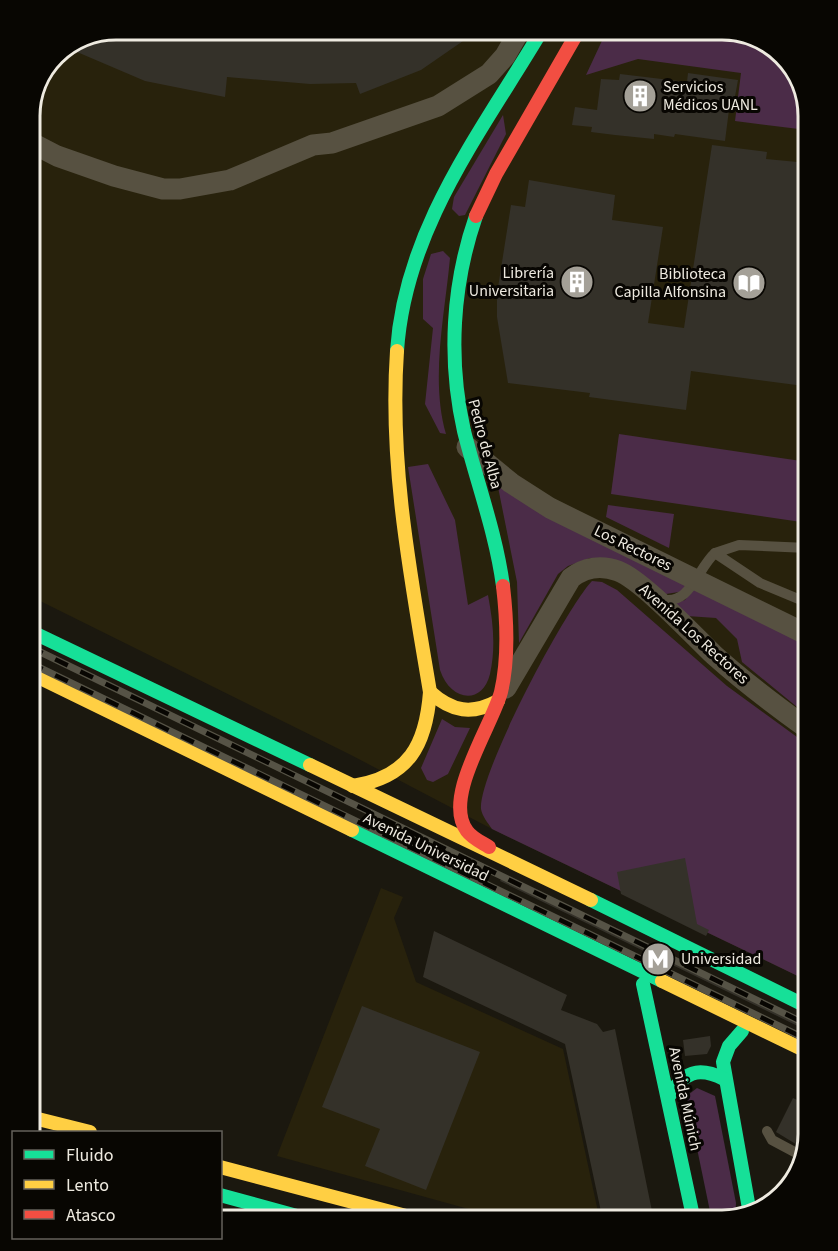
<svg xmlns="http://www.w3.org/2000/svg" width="838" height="1251" viewBox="0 0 838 1251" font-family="'Source Sans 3',sans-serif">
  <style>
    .built { fill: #28220c }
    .green { fill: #4b2c48 }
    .building { fill: #343129 }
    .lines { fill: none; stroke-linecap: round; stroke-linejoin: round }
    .lane { stroke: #575141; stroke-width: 10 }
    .street { stroke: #575141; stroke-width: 21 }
    .fast { stroke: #16e098; stroke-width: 14 }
    .slow { stroke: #ffcf43; stroke-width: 14 }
    .jam { stroke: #f24e42; stroke-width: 14 }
    .rail-casing { stroke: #565346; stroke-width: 7 }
    .rail { stroke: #080602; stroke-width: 4.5; stroke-dasharray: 14; stroke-linecap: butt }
    .labels { text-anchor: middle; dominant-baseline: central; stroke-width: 6; stroke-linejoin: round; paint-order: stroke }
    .poi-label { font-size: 16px; fill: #eeeae0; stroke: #080602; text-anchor: start }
    .street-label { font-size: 16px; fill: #eeeae0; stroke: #080602 }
    .rim { fill: none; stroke: #eeeae0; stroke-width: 3 }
  </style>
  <rect width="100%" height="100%" fill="#1b180f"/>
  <!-- built -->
  <g class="built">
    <polygon points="116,30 727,30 765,42 797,73 808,116 808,981 492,829 351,755 30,596 30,111 55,55"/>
    <polygon points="381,888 403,897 394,918 416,982 563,1049 600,1221 525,1221 465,1208 277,1156"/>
  </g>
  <!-- green -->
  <g class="green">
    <path d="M 607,30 C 707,30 808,7 808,143 L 805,143 L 807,130 L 735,121 L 741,73 L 638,59 L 586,75 Z"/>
    <polygon points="503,115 506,134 465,215 459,216 452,209 454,197"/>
    <path d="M 443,251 L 450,258 C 445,314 430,379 446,434 L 440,433 L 425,404 L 433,328 L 423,319 L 423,279 L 431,254 Z"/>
    <polygon points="619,434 808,462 808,523 611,494"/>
    <path d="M 428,464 L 455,520 L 468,605 L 488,595 C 493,622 496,647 490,674 C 482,706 450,701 440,670 L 408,467 Z"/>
    <polygon points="501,485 689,583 685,591 666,594 602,558 590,558 568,566 558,574 519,643 517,582 498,487"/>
    <polygon points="608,505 674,514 669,548 606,517"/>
    <path d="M 592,581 L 602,582 L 617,590 L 727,686 L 808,745 L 808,981 L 492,829 C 488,823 482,816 481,809 C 478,774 566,608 592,581 Z"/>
    <polygon points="695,586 808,641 808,716 742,662 737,639 716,618 687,616 673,604 685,600"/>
    <polygon points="442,719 455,727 470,728 448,774 433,782 427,780 421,768"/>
    <polygon points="697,1088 715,1096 736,1203 735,1218 712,1221 687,1100 688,1095"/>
  </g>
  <!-- building -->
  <g class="building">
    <polygon points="116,30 455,30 463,41 421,70 360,94 356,83 310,84 227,77 225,97 145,81 70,49"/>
    <polygon points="688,73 738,80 734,102 730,102 725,141 675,134 674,137 654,134 654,139 615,135 591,132 592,127 572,125 575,107 597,110 601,79 619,80 620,74 687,82"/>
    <polygon points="712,145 767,152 766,159 808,163 808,360 804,386 691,371 686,410 589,397 590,393 508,383 497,317 497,294 511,205 525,207 529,180 615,195 612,220 663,227 648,323 684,328"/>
    <polygon points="685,858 697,924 709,930 706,936 621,894 617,872"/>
    <polygon points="502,877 808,1026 808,1031 500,881"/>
    <polygon points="434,931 567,995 561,1010 597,1024 603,1032 615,1029 654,1221 603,1221 565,1044 423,977"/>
    <polygon points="362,1006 480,1052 426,1190 365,1166 380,1129 322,1107"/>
    <polygon points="710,1036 711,1046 707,1054 685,1056 683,1040"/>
    <polygon points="793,1098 808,1105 808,1135 804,1149 776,1132"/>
  </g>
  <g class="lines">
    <!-- lane -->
    <g class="lane">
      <path d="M 661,599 C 690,607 697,569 715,553"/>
      <polyline points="808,603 760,583 715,553 739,545 808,548"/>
      <polyline points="767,1131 772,1140 802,1156"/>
    </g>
    <!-- street -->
    <g class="street">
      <polyline points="30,142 57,156 114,176 163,189 180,189 230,180 313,145 332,143 438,106 489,74 505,56 520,30"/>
      <polyline points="467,447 511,483 550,508 808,635"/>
      <path d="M 506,688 L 571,578 C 585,567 602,565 618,571 C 642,580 693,635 714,655 C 744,682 776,706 808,729"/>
    </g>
    <!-- fast -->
    <g class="fast">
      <path d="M 476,216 C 452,285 448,360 464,431 C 477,483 496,533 503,586"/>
      <path d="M 397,351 C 405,228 482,131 542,30"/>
      <polyline points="30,631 310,765"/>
      <polyline points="352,830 662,981"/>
      <polyline points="591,900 808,1007"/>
      <polyline points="643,984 694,1221"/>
      <polyline points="742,1031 729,1046 723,1062 750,1214"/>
      <path d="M 669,1096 C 684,1072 698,1066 724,1079"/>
      <polyline points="220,1195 315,1221"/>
    </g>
    <!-- slow -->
    <g class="slow">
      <polyline points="30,673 352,830"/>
      <path d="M 430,692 C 452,712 472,715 498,701"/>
      <polyline points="310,765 591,900"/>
      <path d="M 353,786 C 409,777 426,745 430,692 C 411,578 389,466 397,351"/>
      <polyline points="662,981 808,1052"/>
      <polyline points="30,1117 90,1132"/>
      <polyline points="220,1167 425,1221"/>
    </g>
    <!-- jam -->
    <g class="jam">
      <polyline points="476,216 496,174 579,30"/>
      <path d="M 489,847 C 481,842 472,838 467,831 C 442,798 492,726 501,692 C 509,658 507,620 503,586"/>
    </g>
    <defs>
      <g id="rail">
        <polyline points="30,647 808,1025"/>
        <polyline points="30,663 808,1040"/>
      </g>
    </defs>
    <!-- rail casing -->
    <use href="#rail" class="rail-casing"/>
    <!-- rail -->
    <use href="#rail" class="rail"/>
  </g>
  <!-- icons -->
  <defs>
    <symbol id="building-disc" viewBox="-11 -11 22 22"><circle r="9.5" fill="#a4a097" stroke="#080602"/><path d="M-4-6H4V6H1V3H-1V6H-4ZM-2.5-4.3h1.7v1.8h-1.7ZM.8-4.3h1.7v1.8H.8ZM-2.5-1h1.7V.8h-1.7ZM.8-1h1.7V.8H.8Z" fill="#fff"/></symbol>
    <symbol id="library-disc" viewBox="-11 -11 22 22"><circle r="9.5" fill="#a4a097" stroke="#080602"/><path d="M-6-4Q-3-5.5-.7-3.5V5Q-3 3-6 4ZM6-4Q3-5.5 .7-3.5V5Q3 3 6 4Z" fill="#fff"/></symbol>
    <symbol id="metro-disc" viewBox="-11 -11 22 22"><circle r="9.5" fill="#a4a097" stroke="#080602"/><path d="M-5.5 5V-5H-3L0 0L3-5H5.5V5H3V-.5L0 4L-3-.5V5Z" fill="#fff"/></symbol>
  </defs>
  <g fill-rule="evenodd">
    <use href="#building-disc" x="621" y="77" width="38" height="38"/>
    <use href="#building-disc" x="558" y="263" width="38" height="38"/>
    <use href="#library-disc" x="730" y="264" width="38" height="38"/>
    <use href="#metro-disc" x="639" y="940" width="38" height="38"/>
  </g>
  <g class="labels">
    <!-- poi labels -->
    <g class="poi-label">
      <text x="663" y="87">Servicios<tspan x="663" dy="18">Médicos UANL</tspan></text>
      <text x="554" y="273" text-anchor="end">Librería<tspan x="554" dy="18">Universitaria</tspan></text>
      <text x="726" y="274" text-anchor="end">Biblioteca<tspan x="726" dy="18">Capilla Alfonsina</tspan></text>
      <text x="681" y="959">Universidad</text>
    </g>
    <!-- street labels -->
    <g class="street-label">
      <text transform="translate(485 444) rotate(75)">Pedro de Alba</text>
      <text transform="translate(633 548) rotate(26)">Los Rectores</text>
      <text transform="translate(694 634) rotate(42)">Avenida Los Rectores</text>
      <text transform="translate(426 847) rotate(26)">Avenida Universidad</text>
      <text transform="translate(685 1099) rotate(78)">Avenida Múnich</text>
    </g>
  </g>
  <!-- crop -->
  <path d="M0 0H838V1251H0ZM116 40H722A76 76 0 0 1 798 116V1134A76 76 0 0 1 722 1210H116A76 76 0 0 1 40 1134V116A76 76 0 0 1 116 40Z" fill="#080602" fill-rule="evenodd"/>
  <path class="rim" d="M116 40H722A76 76 0 0 1 798 116V1134A76 76 0 0 1 722 1210H116A76 76 0 0 1 40 1134V116A76 76 0 0 1 116 40Z"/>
  <!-- legend -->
  <rect x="12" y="1131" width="210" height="108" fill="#080602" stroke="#64615b" stroke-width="1.5"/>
  <rect x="24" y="1150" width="30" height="9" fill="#16e098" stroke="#64615b" stroke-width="1.5"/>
  <text x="66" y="1161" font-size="18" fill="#eeeae0">Fluido</text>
  <rect x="24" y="1180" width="30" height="9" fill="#ffcf43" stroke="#64615b" stroke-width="1.5"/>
  <text x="66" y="1191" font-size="18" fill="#eeeae0">Lento</text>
  <rect x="24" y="1210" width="30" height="9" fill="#f24e42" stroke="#64615b" stroke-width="1.5"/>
  <text x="66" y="1221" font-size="18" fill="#eeeae0">Atasco</text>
</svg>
